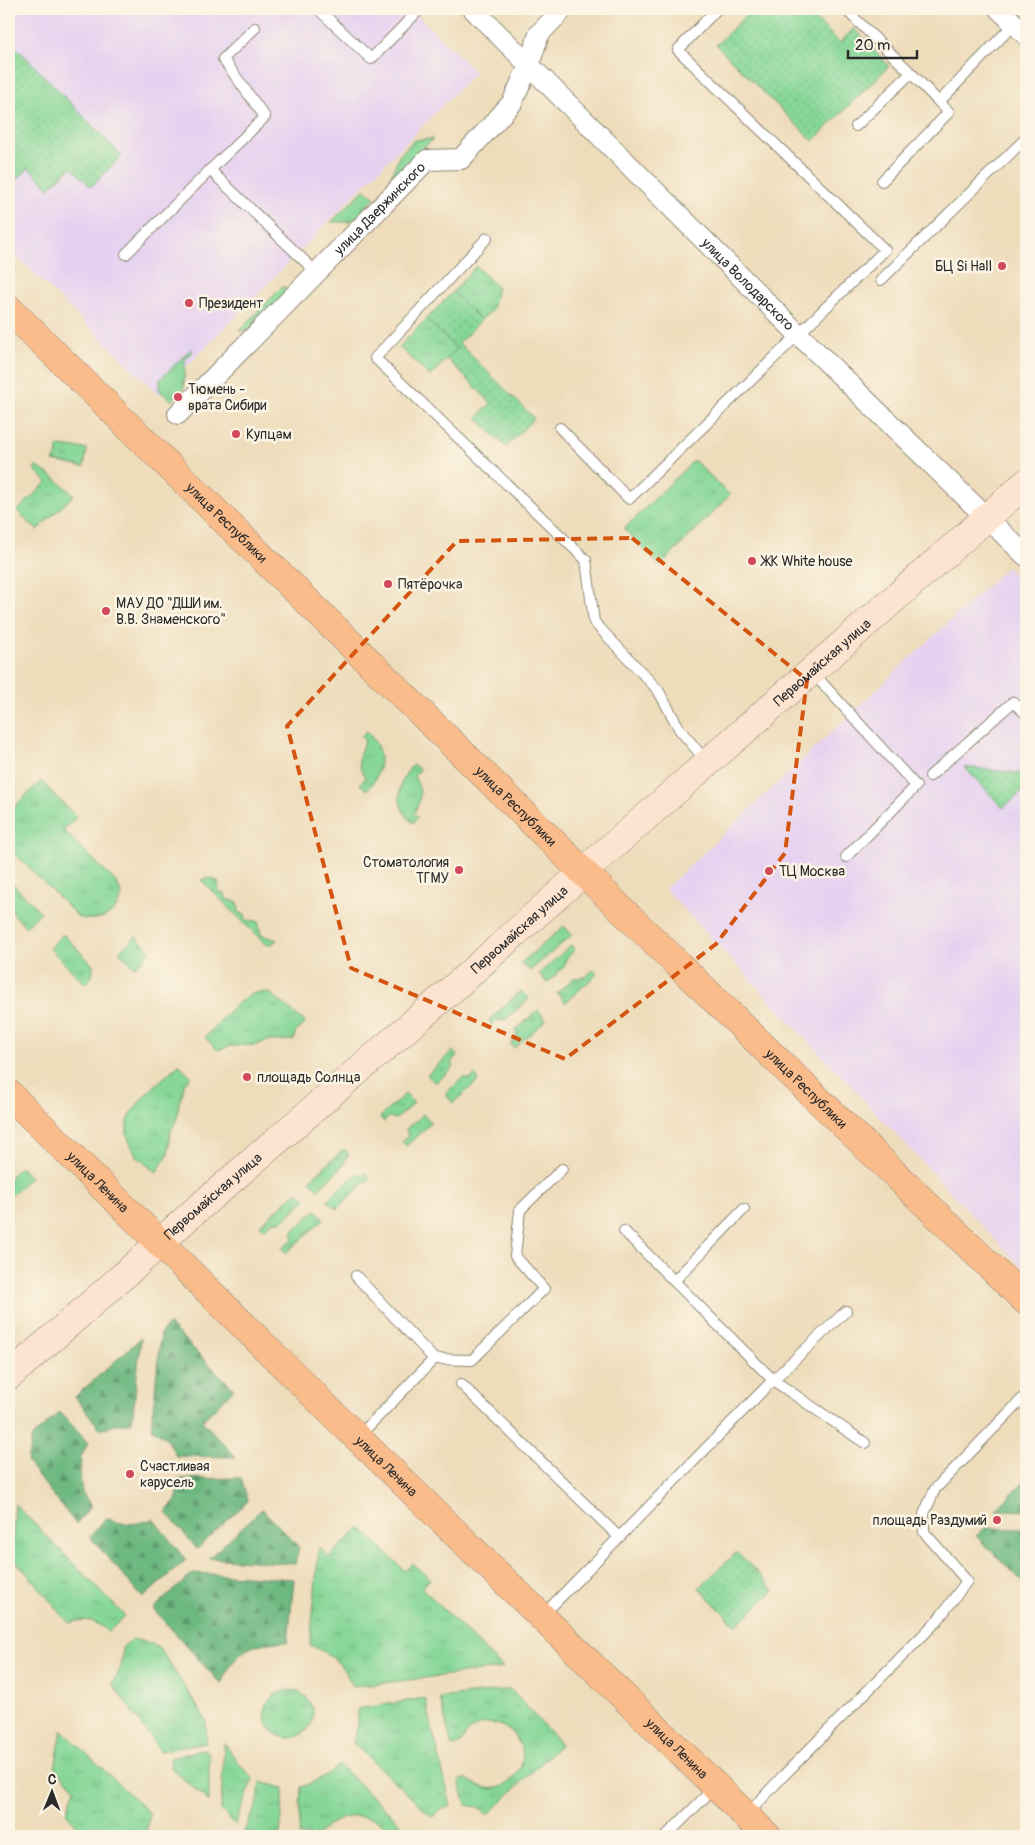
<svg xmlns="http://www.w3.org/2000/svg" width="1035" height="1845" viewBox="0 0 1035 1845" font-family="Pangolin,sans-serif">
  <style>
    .built { fill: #e6d2f0 }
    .grass { fill: url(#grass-tufts); stroke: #588162 }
    .forest { fill: url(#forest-firs); stroke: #4c7256 }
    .park { fill: url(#park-dots); stroke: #588162 }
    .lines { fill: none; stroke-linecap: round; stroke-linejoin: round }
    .lane-casing { stroke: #8c8473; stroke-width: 12 }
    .street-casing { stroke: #8c8473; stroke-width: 22 }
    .secondary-casing { stroke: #8c8473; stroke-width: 29 }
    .primary-casing { stroke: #8c8473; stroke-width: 29 }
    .lane { stroke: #fff; stroke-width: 10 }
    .street { stroke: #fff; stroke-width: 20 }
    .secondary { stroke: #fde4d1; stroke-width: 28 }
    .primary { stroke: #fabc8b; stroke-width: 28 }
    .marked { fill: none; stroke: #d5540f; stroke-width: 4; stroke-dasharray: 10 6; stroke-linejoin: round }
    .poi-dot { fill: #d1495b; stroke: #fcf5e5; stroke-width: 2 }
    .labels { text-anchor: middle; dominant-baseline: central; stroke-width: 5; stroke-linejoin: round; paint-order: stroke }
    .street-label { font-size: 14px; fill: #2b2b2b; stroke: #fcf5e5 }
    .poi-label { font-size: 14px; fill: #2b2b2b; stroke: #fcf5e5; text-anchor: start }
  </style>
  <defs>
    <pattern id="grass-tufts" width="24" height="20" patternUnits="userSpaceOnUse" patternTransform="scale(1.25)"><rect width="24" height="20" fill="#86d798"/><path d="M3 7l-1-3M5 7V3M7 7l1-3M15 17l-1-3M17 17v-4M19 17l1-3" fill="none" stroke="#74b983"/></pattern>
    <pattern id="forest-firs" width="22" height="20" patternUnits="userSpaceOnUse" patternTransform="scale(1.25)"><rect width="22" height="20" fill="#6cb880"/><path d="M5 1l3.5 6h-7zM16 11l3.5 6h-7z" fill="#599669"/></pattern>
    <pattern id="park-dots" width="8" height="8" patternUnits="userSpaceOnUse" patternTransform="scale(1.25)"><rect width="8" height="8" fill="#86d798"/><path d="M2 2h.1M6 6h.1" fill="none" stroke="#74b983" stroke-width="1.8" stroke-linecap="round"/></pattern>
  </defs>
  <rect width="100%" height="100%" fill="#fcf5e5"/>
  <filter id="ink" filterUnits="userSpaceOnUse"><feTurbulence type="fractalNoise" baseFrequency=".02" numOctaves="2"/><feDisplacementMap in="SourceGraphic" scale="10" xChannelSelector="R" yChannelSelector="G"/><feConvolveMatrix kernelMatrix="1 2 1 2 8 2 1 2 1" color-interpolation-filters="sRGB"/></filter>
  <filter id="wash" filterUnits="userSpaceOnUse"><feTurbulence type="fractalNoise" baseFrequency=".0096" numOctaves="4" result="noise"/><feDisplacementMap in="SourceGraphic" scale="20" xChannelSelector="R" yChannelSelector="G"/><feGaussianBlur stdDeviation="1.12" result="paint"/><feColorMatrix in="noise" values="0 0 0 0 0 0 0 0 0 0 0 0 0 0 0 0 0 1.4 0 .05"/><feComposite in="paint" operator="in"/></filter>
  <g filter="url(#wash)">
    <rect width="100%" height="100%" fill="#edb"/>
    <!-- built -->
    <g class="built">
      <polygon points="9,9 411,9 475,72 159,395 9,249"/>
      <polygon points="1007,567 1026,587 1026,1272 665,889"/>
    </g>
    <!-- grass -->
    <g class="grass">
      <polygon points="433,139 389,181 399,156 414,140"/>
      <polygon points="365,189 375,198 351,222 331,222"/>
      <polygon points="476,266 497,287 492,310 481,320 453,292"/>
      <polygon points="283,286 291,293 256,329 239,331"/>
      <polygon points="426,319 457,349 430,376 399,347"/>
      <polygon points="192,348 192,352 185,360 184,388 172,401 159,390 160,379"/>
      <polygon points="58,446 87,449 84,467 53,461 57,455"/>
      <polygon points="694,460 730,495 660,566 624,529"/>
      <polygon points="36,466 53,477 74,495 37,530 17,511 47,482 34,469"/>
      <path d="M 366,731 C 385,748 384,772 367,790 L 360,784 L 365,778 C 357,763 357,757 365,741 L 361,737 Z"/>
      <path d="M 413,765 L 420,770 L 414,776 C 422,792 422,797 414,813 L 418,817 L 413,823 C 394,806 396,782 413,765 Z"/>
      <path d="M 41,781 L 77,817 L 63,830 L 116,882 L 122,895 C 115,917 101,922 79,918 L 9,848 L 9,812 Z"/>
      <polygon points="210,878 218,881 219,893 225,893 226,899 238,902 239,913 245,914 246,920 258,921 261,935 277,940 271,945 265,944 201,880"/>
      <polygon points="9,880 41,912 26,927 9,909"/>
      <polygon points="564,926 572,935 530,971 521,963"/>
      <polygon points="63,934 93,965 92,977 85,984 49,948"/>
      <polygon points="136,936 151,951 135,967 119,952"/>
      <polygon points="571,945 575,950 566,959 564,967 547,983 539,974"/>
      <polygon points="593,970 597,974 565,1003 557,993 574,978 585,977"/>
      <polygon points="521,991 529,999 504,1021 497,1020 492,1025 489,1020"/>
      <path d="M 258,992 L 270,993 L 306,1023 L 295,1033 L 294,1040 L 266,1041 L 256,1045 L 231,1046 L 217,1050 L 205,1037 C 220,1022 237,998 258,992 Z"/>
      <polygon points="538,1010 546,1020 514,1048 510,1044 516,1039 517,1034 515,1031"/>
      <polygon points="453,1051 457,1056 452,1061 452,1064 454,1067 435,1083 427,1075"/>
      <path d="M 179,1064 L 191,1076 L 184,1084 L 183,1093 L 179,1103 L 177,1119 L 171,1130 L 168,1154 L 157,1172 C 145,1164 136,1158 131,1145 C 128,1138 126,1132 127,1126 C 130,1104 164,1078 179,1064 Z"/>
      <polygon points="475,1075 479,1080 453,1103 445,1094 464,1077 466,1079 470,1079"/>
      <polygon points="405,1094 414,1103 396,1119 389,1117 384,1122 380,1117"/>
      <polygon points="423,1114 431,1123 406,1146 402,1141 408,1136 406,1129"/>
      <polygon points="344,1149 349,1154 344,1161 346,1163 318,1189 310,1180"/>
      <polygon points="20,1167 30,1177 9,1198 9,1178"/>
      <polygon points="366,1173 370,1178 336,1209 327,1200 356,1174 364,1175"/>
      <polygon points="298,1191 306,1199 282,1221 274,1221 264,1229 260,1225"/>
      <polygon points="316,1210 324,1219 286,1253 282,1249 293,1239 292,1232"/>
      <path d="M 15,1504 L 125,1616 L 108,1632 C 96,1620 86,1618 69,1623 L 12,1556 Z"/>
      <path d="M 360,1527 L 405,1571 L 413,1563 L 430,1579 L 422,1588 L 503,1668 L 353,1687 C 341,1662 335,1657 310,1645 L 319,1547 L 329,1557 Z"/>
      <path d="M 132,1639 L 148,1642 L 161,1650 L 206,1720 L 206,1743 L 160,1751 L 112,1683 C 121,1671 123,1662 122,1648 Z"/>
      <path d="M 510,1689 L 561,1744 L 488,1815 L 479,1807 L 466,1805 L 459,1780 L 467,1779 C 479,1787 493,1793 506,1784 C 553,1753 488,1690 459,1745 L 452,1747 L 440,1698 Z"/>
      <circle cx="289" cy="1714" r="24"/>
      <polygon points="425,1698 451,1806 441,1810 432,1817 353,1743 358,1726 358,1709"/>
      <polygon points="62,1730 150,1814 145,1836 86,1836 66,1813 75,1789 55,1768"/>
      <polygon points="224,1742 239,1764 253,1778 235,1825 221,1810"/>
      <polygon points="205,1749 209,1753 209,1802 171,1768 170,1758"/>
      <path d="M 339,1765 L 414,1836 L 394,1836 C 376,1808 336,1811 318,1836 L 299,1836 L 301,1787 C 316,1782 327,1775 339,1765 Z"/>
      <polygon points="260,1782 284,1788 280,1836 247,1836 243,1833 258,1802"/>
    </g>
    <!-- forest -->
    <g class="forest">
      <polygon points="169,1324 234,1389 202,1421 236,1457 176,1456 167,1439 151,1428 161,1333"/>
      <polygon points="141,1338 132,1423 115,1424 101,1430 75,1397"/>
      <polygon points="60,1412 88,1443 81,1457 80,1475 82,1492 91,1506 76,1524 27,1462 32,1437"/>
      <polygon points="241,1478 248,1501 197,1549 166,1512 177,1498 179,1479"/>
      <polygon points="1026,1479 1026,1511 996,1510"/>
      <polygon points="262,1509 299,1547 295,1564 209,1558"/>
      <path d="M 106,1518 C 125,1526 134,1525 153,1519 L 186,1560 L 143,1598 L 90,1537 Z"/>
      <polygon points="985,1528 1026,1529 1026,1585 976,1536"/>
      <path d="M 193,1573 L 294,1579 L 288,1642 C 251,1642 236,1649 221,1684 L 153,1609 Z"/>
    </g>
    <!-- park -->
    <g class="park">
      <polygon points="752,9 805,9 840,43 854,28 889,66 813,141 716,45"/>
      <polygon points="17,48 122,156 91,187 71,167 49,188 29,168 9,187 9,56"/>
      <polygon points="453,292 481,320 459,343 534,418 506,447 477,418 491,403 447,359 457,349 426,319"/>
      <polygon points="964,767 1026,774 1026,789 1003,808"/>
      <polygon points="737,1552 774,1590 736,1626 699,1588"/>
    </g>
  </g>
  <g filter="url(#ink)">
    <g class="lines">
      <defs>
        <g id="lane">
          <polyline points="318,9 371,59 420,9"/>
          <polyline points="845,9 911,73"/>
          <polyline points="255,28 223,59 265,117 210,170 316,272"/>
          <polyline points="856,126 911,73 939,102"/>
          <polyline points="882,181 949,112 939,102 1015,23"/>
          <polyline points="487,238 375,358 586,560 594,622 658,690 680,730 707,762"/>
          <polyline points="126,254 210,170"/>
          <polyline points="881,280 1026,138"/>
          <polyline points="560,428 629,499 885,250 678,50 717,9"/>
          <polyline points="813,673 916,786 846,857"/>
          <polyline points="930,776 1013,702 1026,714"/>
          <polyline points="624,1231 773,1380 846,1311"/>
          <polyline points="356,1276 434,1359 358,1437"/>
          <polyline points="674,1281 744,1209"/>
          <polyline points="434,1359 472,1360 544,1289 515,1256 520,1210 562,1169"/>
          <polyline points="461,1384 619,1537"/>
          <polyline points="542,1616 773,1380 865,1443"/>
          <polyline points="746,1816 781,1778 937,1621 967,1581 924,1532 924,1514 935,1489 1026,1395"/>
          <polyline points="666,1836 715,1787"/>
        </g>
        <g id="street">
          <path id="s1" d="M 473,9 L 798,334 L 1026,556"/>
          <polyline points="999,9 1026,35"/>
          <path id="s2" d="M 178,414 L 427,160 L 461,159 L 512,103 L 529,65 L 539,34 L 563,9"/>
        </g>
        <g id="secondary">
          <path id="s3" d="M 9,1376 L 131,1269 L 188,1217 L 448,993 L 615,844 L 1026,483"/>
        </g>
        <g id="primary">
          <path id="s4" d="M 9,309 L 622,910 L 1026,1301"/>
          <path id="s5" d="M 9,1094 L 332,1413 L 767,1836"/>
        </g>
      </defs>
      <!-- lane casing -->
      <use href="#lane" class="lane-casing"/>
      <!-- street casing -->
      <use href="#street" class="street-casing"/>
      <!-- secondary casing -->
      <use href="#secondary" class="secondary-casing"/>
      <!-- primary casing -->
      <use href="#primary" class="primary-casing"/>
      <!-- lane -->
      <use href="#lane" class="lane"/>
      <!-- street -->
      <use href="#street" class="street"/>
      <!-- secondary -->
      <use href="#secondary" class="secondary"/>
      <!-- primary -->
      <use href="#primary" class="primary"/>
    </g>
  </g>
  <!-- marked area -->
  <path class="marked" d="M 632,538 L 807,680 L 785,853 L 716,944 L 565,1059 L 351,968 L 287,726 L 457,541 Z"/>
  <!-- markers -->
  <g class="poi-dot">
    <circle cx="1002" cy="266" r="5"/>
    <circle cx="189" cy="303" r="5"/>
    <circle cx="178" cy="397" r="5"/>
    <circle cx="236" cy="434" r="5"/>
    <circle cx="752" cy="561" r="5"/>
    <circle cx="388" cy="584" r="5"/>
    <circle cx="106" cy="611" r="5"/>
    <circle cx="459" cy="870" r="5"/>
    <circle cx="769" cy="871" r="5"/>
    <circle cx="247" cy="1077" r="5"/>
    <circle cx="130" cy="1474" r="5"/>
    <circle cx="997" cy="1520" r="5"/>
  </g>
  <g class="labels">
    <!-- street labels -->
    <g class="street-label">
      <text stroke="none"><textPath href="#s2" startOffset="288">улица Дзержинского</textPath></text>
      <text stroke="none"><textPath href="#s1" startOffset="389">улица Володарского</textPath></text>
      <text stroke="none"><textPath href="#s4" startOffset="305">улица Республики</textPath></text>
      <text stroke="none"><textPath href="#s3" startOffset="1082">Первомайская улица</textPath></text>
      <text stroke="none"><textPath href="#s4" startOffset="710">улица Республики</textPath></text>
      <text stroke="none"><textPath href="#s3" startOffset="678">Первомайская улица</textPath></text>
      <text stroke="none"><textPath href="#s4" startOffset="1115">улица Республики</textPath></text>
      <text stroke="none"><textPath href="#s5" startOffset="125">улица Ленина</textPath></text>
      <text stroke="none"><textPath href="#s3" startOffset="272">Первомайская улица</textPath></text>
      <text stroke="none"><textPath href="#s5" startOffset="530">улица Ленина</textPath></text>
      <text stroke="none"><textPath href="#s5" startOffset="935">улица Ленина</textPath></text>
    </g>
    <!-- poi labels -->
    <g class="poi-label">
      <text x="992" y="266" text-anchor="end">БЦ Si Hall</text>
      <text x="199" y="303">Президент</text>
      <text x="188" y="389">Тюмень -<tspan x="188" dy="16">врата Сибири</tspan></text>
      <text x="246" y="434">Купцам</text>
      <text x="762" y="561">ЖК White house</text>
      <text x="398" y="584">Пятёрочка</text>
      <text x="116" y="603">МАУ ДО "ДШИ им.<tspan x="116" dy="16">В.В. Знаменского"</tspan></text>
      <text x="449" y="862" text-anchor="end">Стоматология<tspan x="449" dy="16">ТГМУ</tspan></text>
      <text x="779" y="871">ТЦ Москва</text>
      <text x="257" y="1077">площадь Солнца</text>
      <text x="140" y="1466">Счастливая<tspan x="140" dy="16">карусель</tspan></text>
      <text x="987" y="1520" text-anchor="end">площадь Раздумий</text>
    </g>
  </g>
  <!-- margin -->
  <rect width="1035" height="1845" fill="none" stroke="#fcf5e5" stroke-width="30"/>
  <!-- north arrow -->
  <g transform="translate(52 1792) rotate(1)" stroke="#fcf5e5" stroke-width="4" paint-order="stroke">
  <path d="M0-4L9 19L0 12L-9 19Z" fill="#2b2b2b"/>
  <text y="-8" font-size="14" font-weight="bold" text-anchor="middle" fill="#2b2b2b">С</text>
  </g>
  <!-- scale -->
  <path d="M848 50v8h69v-8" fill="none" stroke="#2b2b2b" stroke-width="2.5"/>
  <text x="855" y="50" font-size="15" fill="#2b2b2b" stroke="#fcf5e5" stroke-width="4" paint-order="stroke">20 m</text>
</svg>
